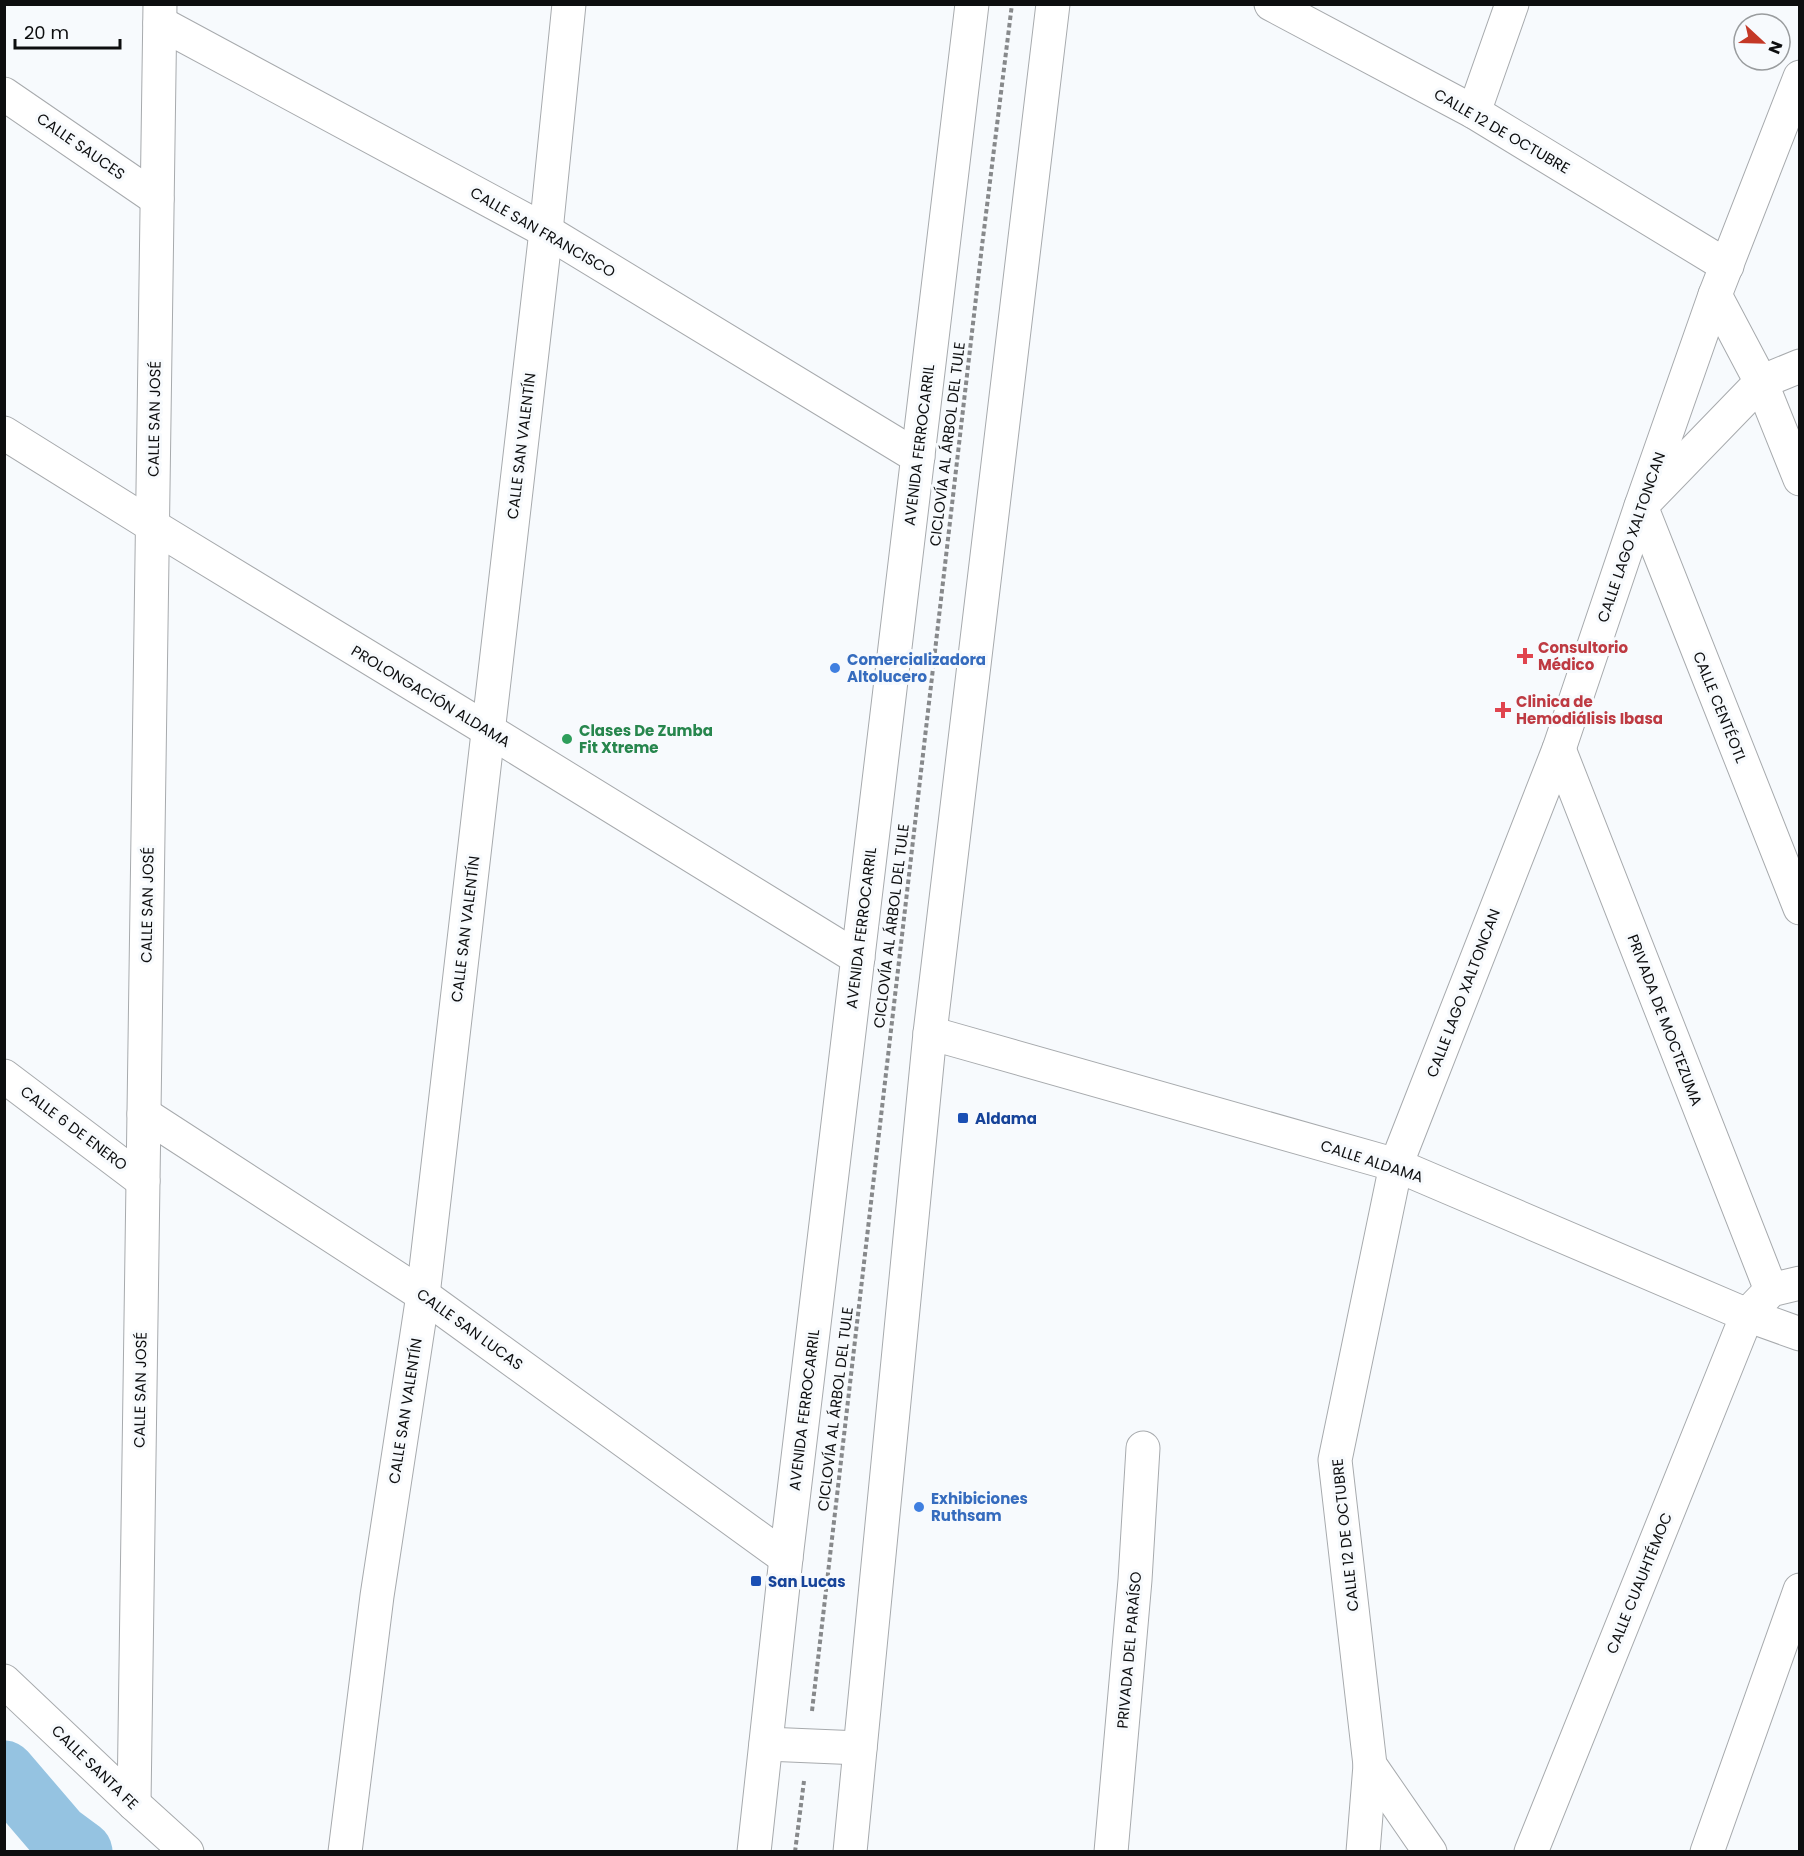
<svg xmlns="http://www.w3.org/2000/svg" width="1804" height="1856" viewBox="0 0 1804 1856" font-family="Poppins,sans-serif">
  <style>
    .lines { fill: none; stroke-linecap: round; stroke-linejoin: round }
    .river { stroke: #95c3e1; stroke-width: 63 }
    .street-casing { stroke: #a7aaad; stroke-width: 35 }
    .secondary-casing { stroke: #a7aaad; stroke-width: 35 }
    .path { stroke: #87898b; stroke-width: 4; stroke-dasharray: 4.5 3; stroke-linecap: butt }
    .street { stroke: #fff; stroke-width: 33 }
    .secondary { stroke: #fff; stroke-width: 33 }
    .health-dot { fill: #e0444e; stroke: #f7fafd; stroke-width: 2 }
    .shop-dot { fill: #3f7fe0; stroke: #f7fafd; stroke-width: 2 }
    .leisure-dot { fill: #2e9e5b; stroke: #f7fafd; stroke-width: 2 }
    .transit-dot { fill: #1a4fb4; stroke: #f7fafd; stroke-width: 2 }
    .labels { text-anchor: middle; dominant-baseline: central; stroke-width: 6; stroke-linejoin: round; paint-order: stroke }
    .street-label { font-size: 15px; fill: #0d0e0f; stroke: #f7fafd }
    .health-label { font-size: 15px; font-weight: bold; fill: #be3a42; stroke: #f7fafd; text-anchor: start }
    .shop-label { font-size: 15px; font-weight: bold; fill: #366cbe; stroke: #f7fafd; text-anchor: start }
    .leisure-label { font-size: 15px; font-weight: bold; fill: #27864d; stroke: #f7fafd; text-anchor: start }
    .transit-label { font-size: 15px; font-weight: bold; fill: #164399; stroke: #f7fafd; text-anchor: start }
  </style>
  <rect width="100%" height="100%" fill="#f7fafd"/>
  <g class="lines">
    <!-- river -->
    <polyline class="river" points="4,1772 58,1835 81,1852"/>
    <defs>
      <g id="street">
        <polyline points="1271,4 1474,112 1727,266"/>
        <polyline points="160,23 546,231 918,457"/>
        <polyline points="4,94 157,199"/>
        <polyline points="1474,112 1512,4"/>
        <polyline points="1715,295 1761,382 1800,479"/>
        <polyline points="1800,366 1761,382 1641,506 1800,908"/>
        <polyline points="4,433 153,526 488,730 858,958"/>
        <polyline points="1559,749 1771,1290"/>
        <polyline points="930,1033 1396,1165 1747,1315 1800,1334"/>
        <polyline points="4,1076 143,1181"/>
        <polyline points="144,1114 423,1295 786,1558"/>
        <polyline points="4,1681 134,1804 187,1852"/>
        <polyline points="134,1804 160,4"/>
        <polyline points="345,1852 377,1596 423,1295 546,231 569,4"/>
        <polyline points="1111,1852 1135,1580 1143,1448"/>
        <polyline points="1363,1852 1370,1765"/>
        <polyline points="1430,1852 1370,1765 1335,1460 1396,1165 1559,749 1641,506 1715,295 1800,77"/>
        <polyline points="1531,1852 1747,1315 1771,1290 1800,1283"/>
        <polyline points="1707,1852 1800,1590"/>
      </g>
      <g id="secondary">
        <polyline points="766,1744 860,1748"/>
        <polyline points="754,1852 786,1558 972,4"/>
        <polyline points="850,1852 930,1033 1053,4"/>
      </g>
    </defs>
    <!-- street casing -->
    <use href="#street" class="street-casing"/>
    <!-- secondary casing -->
    <use href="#secondary" class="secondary-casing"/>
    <!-- path -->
    <g class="path">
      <polyline points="812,1711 982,246 1012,4"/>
      <polyline points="795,1852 804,1781"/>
    </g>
    <!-- street -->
    <use href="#street" class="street"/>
    <!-- secondary -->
    <use href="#secondary" class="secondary"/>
  </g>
  <!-- markers -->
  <g class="health-dot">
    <path d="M1522 647h6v6h6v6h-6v6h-6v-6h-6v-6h6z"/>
    <path d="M1500 701h6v6h6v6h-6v6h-6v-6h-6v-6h6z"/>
  </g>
  <g class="shop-dot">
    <circle cx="835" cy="668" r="6"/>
    <circle cx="919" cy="1507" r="6"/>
  </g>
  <circle class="leisure-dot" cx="567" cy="739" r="6"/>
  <g class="transit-dot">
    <rect x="957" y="1112" width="12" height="12" rx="3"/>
    <rect x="750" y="1575" width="12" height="12" rx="3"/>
  </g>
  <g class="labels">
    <!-- street labels -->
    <g class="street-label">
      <text transform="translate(1502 131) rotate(30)">CALLE 12 DE OCTUBRE</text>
      <text transform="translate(81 146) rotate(35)">CALLE SAUCES</text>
      <text transform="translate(543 232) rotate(30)">CALLE SAN FRANCISCO</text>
      <text transform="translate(154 419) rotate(-89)">CALLE SAN JOSÉ</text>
      <text transform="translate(947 444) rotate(-83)">CICLOVÍA AL ÁRBOL DEL TULE</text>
      <text transform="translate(919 445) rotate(-83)">AVENIDA FERROCARRIL</text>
      <text transform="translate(521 446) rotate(-83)">CALLE SAN VALENTÍN</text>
      <text transform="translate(1631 537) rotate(-71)">CALLE LAGO XALTONCAN</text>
      <text transform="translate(431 696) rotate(31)">PROLONGACIÓN ALDAMA</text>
      <text transform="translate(1720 707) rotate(68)">CALLE CENTÉOTL</text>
      <text transform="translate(147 905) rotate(-89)">CALLE SAN JOSÉ</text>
      <text transform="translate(891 926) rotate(-83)">CICLOVÍA AL ÁRBOL DEL TULE</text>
      <text transform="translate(861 928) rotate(-83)">AVENIDA FERROCARRIL</text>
      <text transform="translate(465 929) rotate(-83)">CALLE SAN VALENTÍN</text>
      <text transform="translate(1463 993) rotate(-69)">CALLE LAGO XALTONCAN</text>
      <text transform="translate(1665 1020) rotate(69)">PRIVADA DE MOCTEZUMA</text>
      <text transform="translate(74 1128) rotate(37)">CALLE 6 DE ENERO</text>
      <text transform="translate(1372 1161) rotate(18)">CALLE ALDAMA</text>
      <text transform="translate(470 1329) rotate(36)">CALLE SAN LUCAS</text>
      <text transform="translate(140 1390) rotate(-89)">CALLE SAN JOSÉ</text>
      <text transform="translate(835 1409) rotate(-83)">CICLOVÍA AL ÁRBOL DEL TULE</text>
      <text transform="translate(804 1410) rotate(-83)">AVENIDA FERROCARRIL</text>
      <text transform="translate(405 1411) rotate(-81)">CALLE SAN VALENTÍN</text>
      <text transform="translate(1345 1535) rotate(-96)">CALLE 12 DE OCTUBRE</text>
      <text transform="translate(1639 1583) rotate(-68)">CALLE CUAUHTÉMOC</text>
      <text transform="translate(1129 1650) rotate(-85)">PRIVADA DEL PARAÍSO</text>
      <text transform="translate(95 1767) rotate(44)">CALLE SANTA FE</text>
    </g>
    <!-- health labels -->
    <g class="health-label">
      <text x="1538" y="647">Consultorio<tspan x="1538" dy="17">Médico</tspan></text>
      <text x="1516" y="701">Clinica de<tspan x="1516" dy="17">Hemodiálisis Ibasa</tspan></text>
    </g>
    <!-- shop labels -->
    <g class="shop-label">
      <text x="847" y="659">Comercializadora<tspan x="847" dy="17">Altolucero</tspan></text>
      <text x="931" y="1498">Exhibiciones<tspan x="931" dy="17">Ruthsam</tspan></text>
    </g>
    <!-- leisure labels -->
    <g class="leisure-label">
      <text x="579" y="730">Clases De Zumba<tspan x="579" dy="17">Fit Xtreme</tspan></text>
    </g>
    <!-- transit labels -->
    <g class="transit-label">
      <text x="975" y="1118">Aldama</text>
      <text x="768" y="1581">San Lucas</text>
    </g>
  </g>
  <!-- border -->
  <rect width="1804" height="1856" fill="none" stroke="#0d0e0f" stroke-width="12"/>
  <!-- north arrow -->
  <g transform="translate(1762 42) rotate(112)"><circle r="28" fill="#f7fafd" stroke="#999c9e" stroke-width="1.5"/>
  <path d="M0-4.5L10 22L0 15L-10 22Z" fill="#c43826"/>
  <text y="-9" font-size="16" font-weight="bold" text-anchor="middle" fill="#0d0e0f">N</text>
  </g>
  <!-- scale -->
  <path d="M15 39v9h105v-9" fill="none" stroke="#0d0e0f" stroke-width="3"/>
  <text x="24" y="39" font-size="18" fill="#0d0e0f" stroke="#f7fafd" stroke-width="4.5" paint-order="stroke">20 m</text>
</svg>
